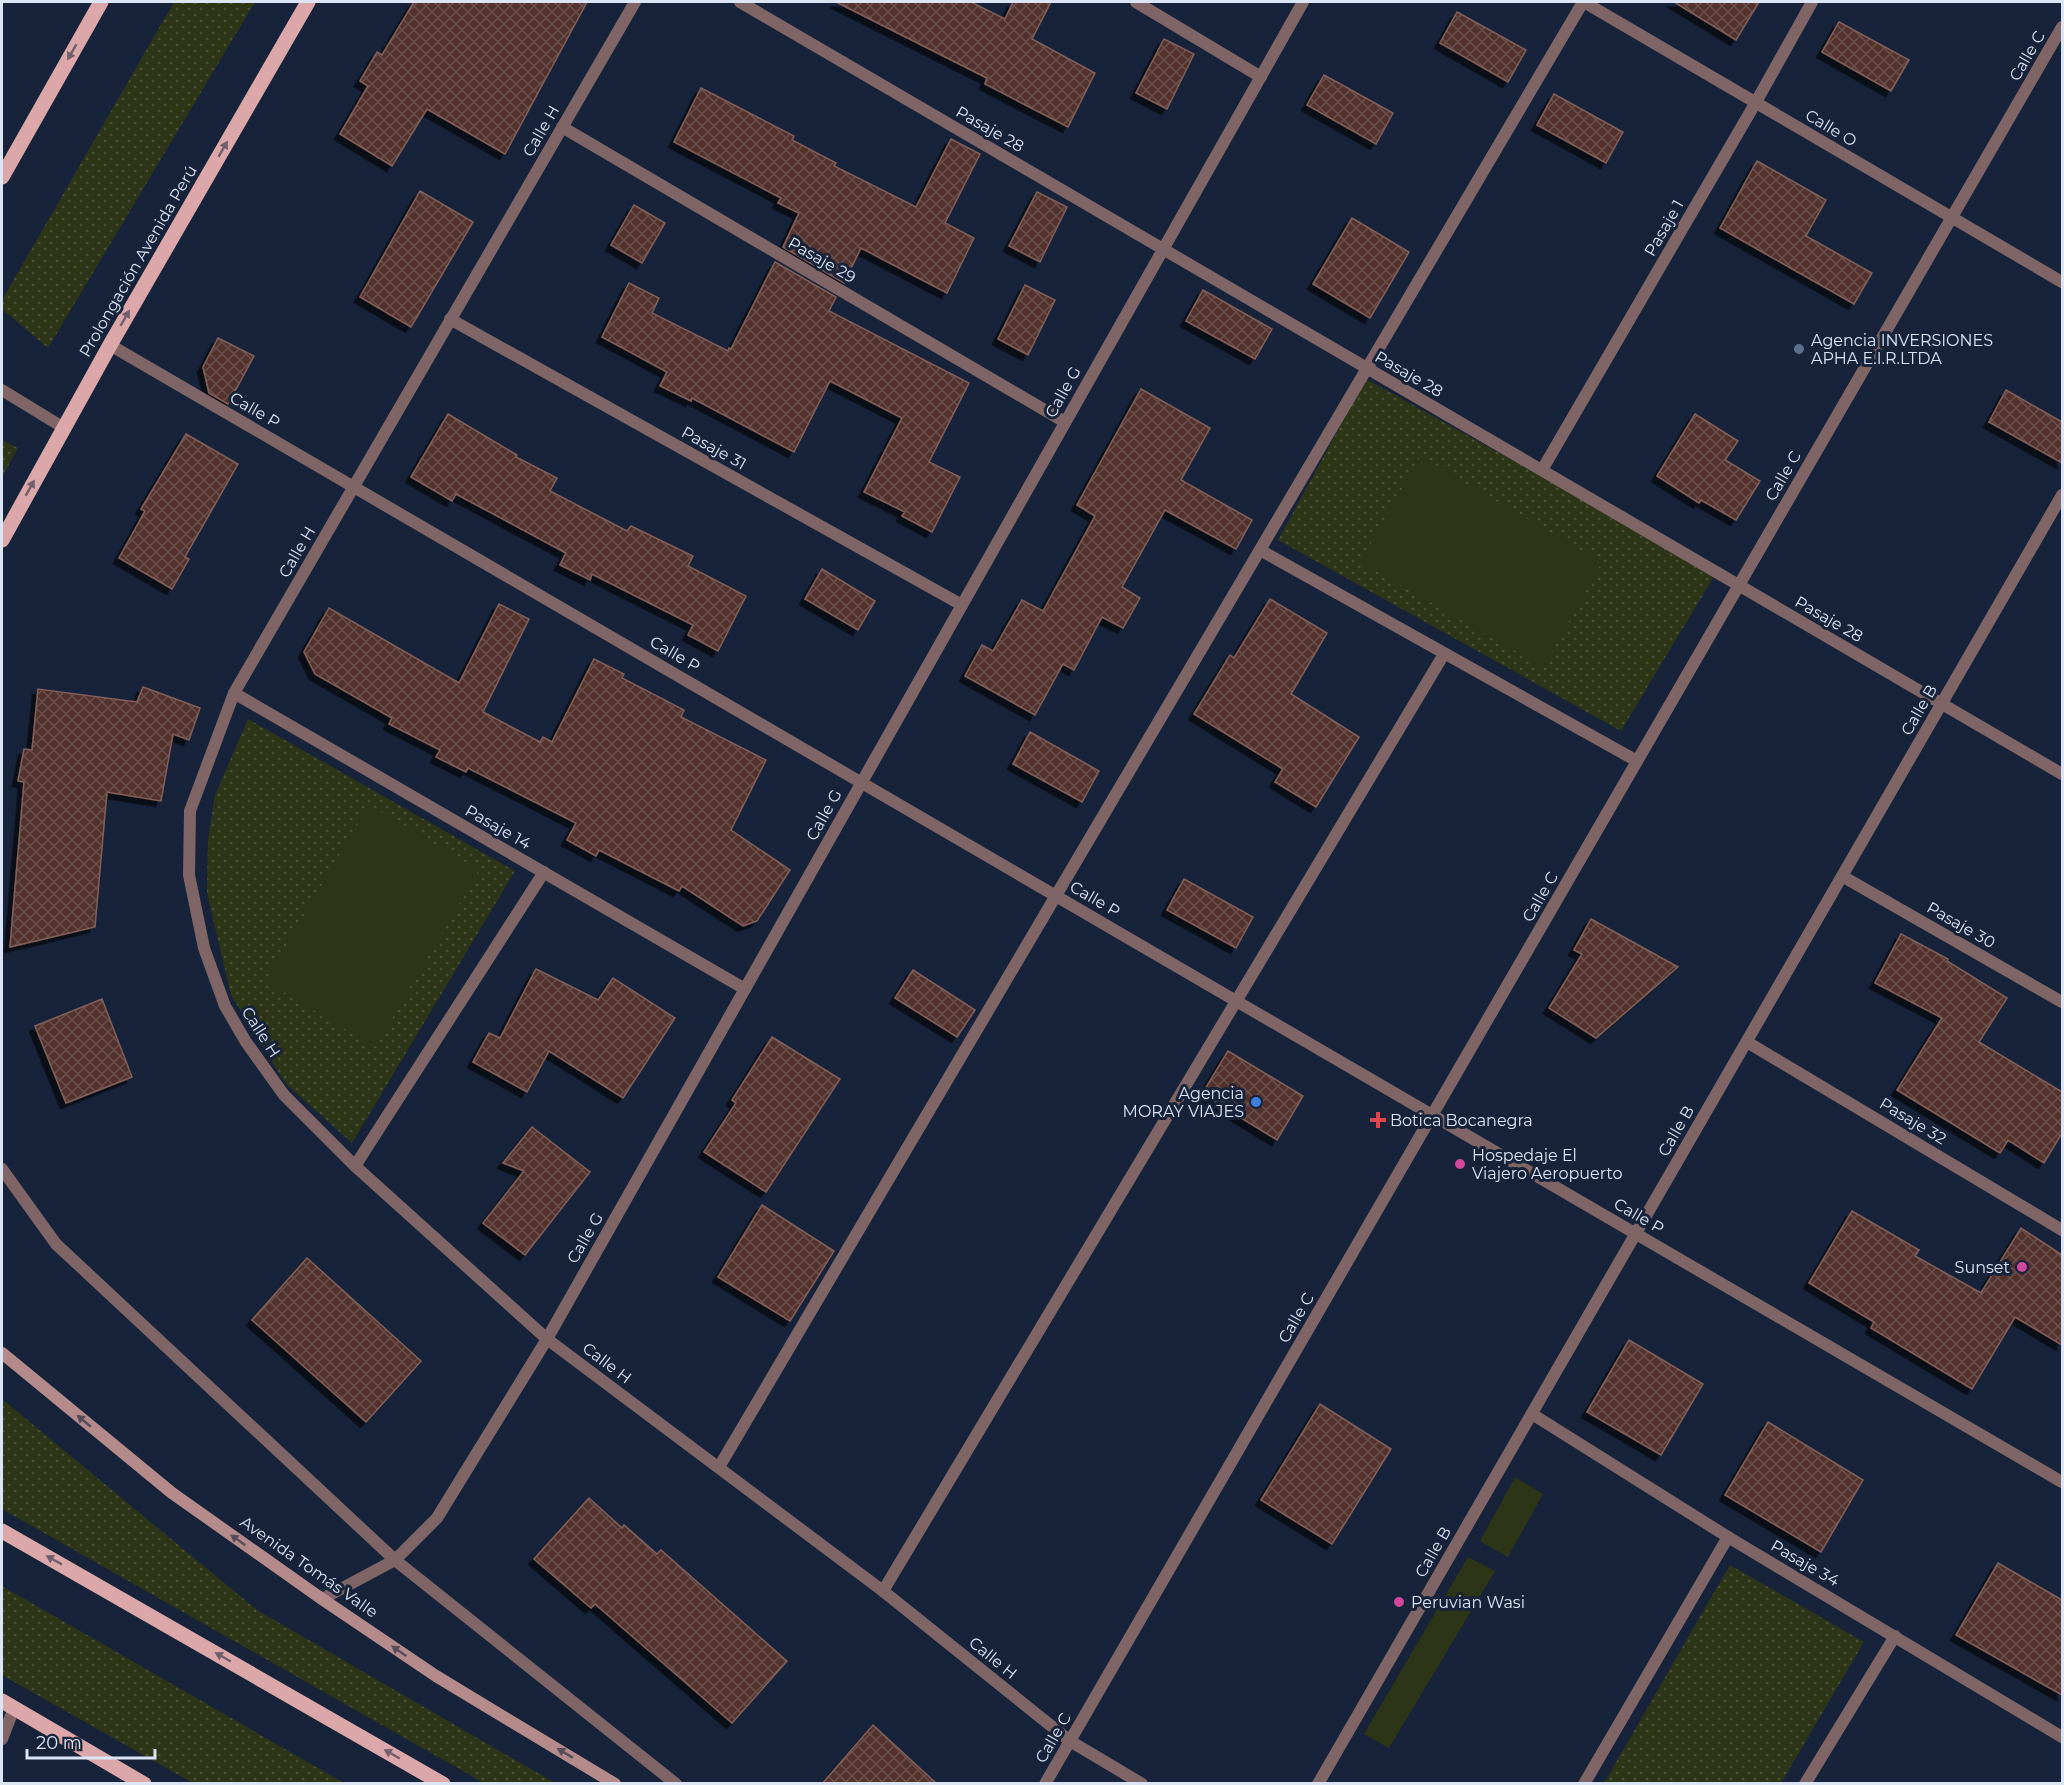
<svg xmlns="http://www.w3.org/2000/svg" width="2064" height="1785" viewBox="0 0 2064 1785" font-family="Montserrat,sans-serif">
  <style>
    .grass { fill: url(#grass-dots) }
    .garden { fill: #2d3517 }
    .building { fill: url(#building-cross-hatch); stroke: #835f59; stroke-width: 1.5; filter: url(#shadow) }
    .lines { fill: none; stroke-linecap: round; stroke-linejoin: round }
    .service { stroke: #7f6566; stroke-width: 12 }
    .minor { stroke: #7f6566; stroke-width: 12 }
    .secondary { stroke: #b48a8b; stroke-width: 12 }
    .primary { stroke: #dca7a8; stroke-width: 15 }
    .oneway { fill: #705e6c }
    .oneway2 { fill: #564c5a }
    .service-dot { fill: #5c6f8a; stroke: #17233a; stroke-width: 2 }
    .shop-dot { fill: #3f7fe0; stroke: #17233a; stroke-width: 2 }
    .health-dot { fill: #e0444e; stroke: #17233a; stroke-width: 2 }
    .hotel-dot { fill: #d1479c; stroke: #17233a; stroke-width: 2 }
    .labels { text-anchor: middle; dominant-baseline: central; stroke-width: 6; stroke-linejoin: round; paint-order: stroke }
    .street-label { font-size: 16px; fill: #dce5f5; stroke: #17233a }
    .poi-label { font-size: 16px; fill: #dce5f5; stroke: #17233a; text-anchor: start }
  </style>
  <defs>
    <pattern id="grass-dots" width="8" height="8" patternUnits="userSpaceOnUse" patternTransform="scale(1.5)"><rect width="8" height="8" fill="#2d3517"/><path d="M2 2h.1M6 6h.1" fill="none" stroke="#4b5239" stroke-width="1.8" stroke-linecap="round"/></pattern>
    <pattern id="building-cross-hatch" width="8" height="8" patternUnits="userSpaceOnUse" patternTransform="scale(1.5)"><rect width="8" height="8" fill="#52322d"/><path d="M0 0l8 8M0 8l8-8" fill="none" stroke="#6a504c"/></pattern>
    <filter id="shadow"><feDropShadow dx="-5.5" dy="5.5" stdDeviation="0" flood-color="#0009"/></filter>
  </defs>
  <rect width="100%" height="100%" fill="#17233a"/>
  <!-- grass -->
  <g class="grass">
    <polygon points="174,2 255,2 48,348 2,309 2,300"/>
    <polygon points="1366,379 1716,573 1621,731 1278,540"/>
    <polygon points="2,440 18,448 2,477"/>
    <polygon points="248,719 515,871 352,1143 286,1084 231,995 207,893 208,840 215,795"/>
    <polygon points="2,1399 257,1610 555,1783 484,1783 2,1509"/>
    <polygon points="1730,1565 1864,1642 1781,1783 1604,1783"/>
    <polygon points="2,1586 344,1783 193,1783 2,1675"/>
  </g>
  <!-- garden -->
  <g class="garden">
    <polygon points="1420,457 1602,562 1543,667 1360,562"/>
    <polygon points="369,805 479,870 375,1047 265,981"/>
    <polygon points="1515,1477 1543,1494 1508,1557 1480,1541"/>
    <polygon points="1468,1557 1495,1571 1389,1748 1364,1734"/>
  </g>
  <!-- building -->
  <g class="building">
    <polygon points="414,2 587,2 505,154 427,109 392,166 340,134 368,86 360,81 377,52 382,55"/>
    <polygon points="836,2 971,2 1005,19 1013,2 1051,2 1032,39 1095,73 1068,127 985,84 987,78"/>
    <polygon points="1674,2 1759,2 1736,40"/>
    <polygon points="1457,12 1526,50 1508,82 1440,43"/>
    <polygon points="1839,22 1909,60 1891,91 1822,52"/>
    <polygon points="1164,39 1194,54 1167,109 1136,93"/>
    <polygon points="1324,75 1393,113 1376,144 1307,105"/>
    <polygon points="701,88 794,136 792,140 836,163 834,166 916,207 951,139 980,154 945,223 974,238 947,293 861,248 844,283 783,247 799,213 778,203 781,198 674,142"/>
    <polygon points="1554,94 1623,132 1606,163 1537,125"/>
    <polygon points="1757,161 1826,200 1806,236 1872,273 1854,304 1720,228"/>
    <polygon points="420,191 473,222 411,327 360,297"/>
    <polygon points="1037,192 1067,207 1040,262 1009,246"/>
    <polygon points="634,205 665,223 642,263 611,245"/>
    <polygon points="1352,218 1409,252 1370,318 1313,284"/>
    <polygon points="775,262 836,297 829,311 969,383 929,462 960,477 932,532 902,516 905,512 864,492 902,418 830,381 794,452 692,398 691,401 660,386 667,372 602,337 629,283 659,298 652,313 728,351 729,348 731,349"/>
    <polygon points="1025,285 1055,300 1028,355 998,339"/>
    <polygon points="1203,290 1272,329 1255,359 1186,321"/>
    <polygon points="218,338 254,356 228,404 209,393 203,367"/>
    <polygon points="1141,389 1210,428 1181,480 1252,520 1236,549 1165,510 1122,587 1140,598 1123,628 1102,617 1074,670 1063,664 1035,715 965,676 982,645 993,651 1022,600 1043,611 1095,516 1077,505"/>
    <polygon points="2006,390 2062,422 2062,463 1989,422"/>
    <polygon points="448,414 517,455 516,457 557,478 550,491 627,531 631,526 693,556 688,566 746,596 718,651 688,635 693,625 592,574 590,580 560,565 566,553 456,494 452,501 411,477"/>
    <polygon points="1695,414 1738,441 1725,460 1760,481 1736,520 1701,500 1699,503 1657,476"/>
    <polygon points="186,434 238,464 185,557 189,559 172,589 119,558 145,511 141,509"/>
    <polygon points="822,569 875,601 858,630 805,599"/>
    <polygon points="1270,599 1327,633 1291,694 1359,737 1316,807 1275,782 1283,769 1194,714 1230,655 1234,658"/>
    <polygon points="499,604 529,619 483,712 540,742 543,737 552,742 594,659 624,674 622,678 684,710 681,717 766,760 731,830 790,870 757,921 743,926 682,886 679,891 599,850 596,856 567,840 576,823 468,768 466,772 436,757 440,750 389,724 392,718 315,674 304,652 329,608 459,683"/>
    <polygon points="143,687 200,708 189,740 173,734 161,801 107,792 95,927 10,947 24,782 18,781 24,749 32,750 38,689 137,702"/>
    <polygon points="1030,732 1099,771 1082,802 1013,764"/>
    <polygon points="1184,879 1253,917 1236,948 1167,910"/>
    <polygon points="1591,919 1678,967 1596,1038 1549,1008 1582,954 1574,950"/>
    <polygon points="1901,934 1948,959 1947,961 2007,998 1979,1042 2062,1092 2062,1133 2044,1163 2008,1140 2000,1153 1897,1090 1942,1018 1875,983"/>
    <polygon points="536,969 598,1000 613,978 675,1018 623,1098 549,1051 527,1092 473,1062 489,1033 500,1038"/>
    <polygon points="913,970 975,1010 957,1037 895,998"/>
    <polygon points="102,999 132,1077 66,1103 35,1026"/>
    <polygon points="772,1037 840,1079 766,1192 704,1152 736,1103 732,1100"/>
    <polygon points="1228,1051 1303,1096 1277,1140 1202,1094"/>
    <polygon points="532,1127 590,1172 525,1255 483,1223 524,1171 503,1163"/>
    <polygon points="762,1205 834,1251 790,1321 718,1277"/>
    <polygon points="1852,1211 1919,1250 1915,1256 1981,1293 2021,1228 2062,1255 2062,1345 2015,1317 1972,1389 1871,1328 1874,1322 1809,1283"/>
    <polygon points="307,1258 421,1361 366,1422 252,1320"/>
    <polygon points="1629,1340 1703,1384 1661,1455 1587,1412"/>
    <polygon points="1320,1404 1391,1449 1332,1544 1261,1500"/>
    <polygon points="1768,1422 1863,1480 1821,1552 1725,1495"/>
    <polygon points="589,1498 622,1528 624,1525 657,1554 661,1550 787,1661 732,1723 595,1604 591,1608 534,1559"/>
    <polygon points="1998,1563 2062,1600 2062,1695 1956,1635"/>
    <polygon points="873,1725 937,1784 822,1784"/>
  </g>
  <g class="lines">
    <!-- service -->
    <g class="service">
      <polyline points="2,1169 56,1244 395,1560 676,1784"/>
      <polyline points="2,1739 14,1708"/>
    </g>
    <!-- minor -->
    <g class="minor">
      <polyline points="635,2 234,693 190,811 189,875 204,948 225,1006 246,1042 284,1095 355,1166 547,1339 883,1591 1070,1741 1142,1784"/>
      <polyline points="740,2 2062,774"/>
      <polyline points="1136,2 1261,77"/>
      <polyline points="1584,2 2062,282"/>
      <polyline points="562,127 1065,422"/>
      <polyline points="450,319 962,605"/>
      <polyline points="110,345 2062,1482"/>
      <polyline points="2,390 64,428"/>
      <polyline points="1542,470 1756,102 1812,2"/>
      <polyline points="1260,550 1637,761"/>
      <polyline points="234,693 745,989"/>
      <polyline points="1842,876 2062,1002"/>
      <polyline points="1747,1042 2062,1230"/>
      <polyline points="355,1166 544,872"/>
      <polyline points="1532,1414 1728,1537 2062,1737"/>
      <polyline points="719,1467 1583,2"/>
      <polyline points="883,1591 1444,654"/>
      <polyline points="322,1599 395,1560 437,1518 547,1339 1303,2"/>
      <polyline points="1045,1784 2062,27"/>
      <polyline points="1318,1784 2062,495"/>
      <polyline points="1584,1784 1728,1537"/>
      <polyline points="1805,1784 1895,1636"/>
    </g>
    <!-- secondary -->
    <polyline class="secondary" points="2,1353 172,1493 322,1599 436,1676 615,1784"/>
    <!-- primary -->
    <g class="primary">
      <polyline points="2,177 101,2"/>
      <polyline points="2,540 110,345 308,2"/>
      <polyline points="2,1531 443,1784"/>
      <polyline points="2,1701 144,1784"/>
    </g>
  </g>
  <!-- one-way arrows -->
  <defs><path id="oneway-solid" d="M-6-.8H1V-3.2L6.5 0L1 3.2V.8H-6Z" transform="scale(1.5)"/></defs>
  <g class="oneway">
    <use href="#oneway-solid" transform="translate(72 52) rotate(120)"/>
    <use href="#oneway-solid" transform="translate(223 149) rotate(-60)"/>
    <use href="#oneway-solid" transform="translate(125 318) rotate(-60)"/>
    <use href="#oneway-solid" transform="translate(30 488) rotate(-61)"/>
    <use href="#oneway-solid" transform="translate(54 1560) rotate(-151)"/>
    <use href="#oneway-solid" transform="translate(223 1657) rotate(-150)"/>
    <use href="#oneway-solid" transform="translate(392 1754) rotate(-150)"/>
  </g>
  <g class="oneway2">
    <use href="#oneway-solid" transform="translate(84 1421) rotate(-140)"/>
    <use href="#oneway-solid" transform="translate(238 1540) rotate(-145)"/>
    <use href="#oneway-solid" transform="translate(399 1651) rotate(-146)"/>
    <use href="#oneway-solid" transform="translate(565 1753) rotate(-149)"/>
  </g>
  <!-- markers -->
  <circle class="service-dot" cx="1799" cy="349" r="6"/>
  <circle class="shop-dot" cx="1256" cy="1102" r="6"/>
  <path class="health-dot" d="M1375 1111h6v6h6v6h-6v6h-6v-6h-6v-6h6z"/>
  <g class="hotel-dot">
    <circle cx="1460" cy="1164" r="6"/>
    <circle cx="2022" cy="1267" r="6"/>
    <circle cx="1399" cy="1602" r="6"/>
  </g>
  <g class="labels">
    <!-- street labels -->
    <g class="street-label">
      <text transform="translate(2027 56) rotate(-60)">Calle C</text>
      <text transform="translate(1831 128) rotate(31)">Calle O</text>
      <text transform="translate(990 129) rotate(30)">Pasaje 28</text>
      <text transform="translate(541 131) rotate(-60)">Calle H</text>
      <text transform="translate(1664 228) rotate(-60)">Pasaje 1</text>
      <text transform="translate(822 260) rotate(30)">Pasaje 29</text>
      <text transform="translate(138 261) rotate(-60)">Prolongación Avenida Perú</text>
      <text transform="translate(1409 374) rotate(30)">Pasaje 28</text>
      <text transform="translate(1063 392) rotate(-61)">Calle G</text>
      <text transform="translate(255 410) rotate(30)">Calle P</text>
      <text transform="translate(714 448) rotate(29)">Pasaje 31</text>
      <text transform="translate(1783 476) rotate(-60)">Calle C</text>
      <text transform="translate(297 552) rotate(-60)">Calle H</text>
      <text transform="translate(1829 619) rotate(30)">Pasaje 28</text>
      <text transform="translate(675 654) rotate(30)">Calle P</text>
      <text transform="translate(1919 710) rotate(-60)">Calle B</text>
      <text transform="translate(824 815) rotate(-61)">Calle G</text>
      <text transform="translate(498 827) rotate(30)">Pasaje 14</text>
      <text transform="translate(1540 897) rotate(-60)">Calle C</text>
      <text transform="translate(1095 899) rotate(30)">Calle P</text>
      <text transform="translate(1961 925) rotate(30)">Pasaje 30</text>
      <text transform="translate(261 1032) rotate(57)">Calle H</text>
      <text transform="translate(1913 1121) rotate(31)">Pasaje 32</text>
      <text transform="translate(1676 1131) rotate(-60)">Calle B</text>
      <text transform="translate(1639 1216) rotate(30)">Calle P</text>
      <text transform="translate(585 1238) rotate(-60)">Calle G</text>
      <text transform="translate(1296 1318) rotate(-60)">Calle C</text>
      <text transform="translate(607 1363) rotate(37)">Calle H</text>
      <text transform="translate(1433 1552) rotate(-60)">Calle B</text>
      <text transform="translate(1805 1563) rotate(30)">Pasaje 34</text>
      <text transform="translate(309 1567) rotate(35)">Avenida Tomás Valle</text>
      <text transform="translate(993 1658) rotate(39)">Calle H</text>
      <text transform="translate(1053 1738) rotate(-60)">Calle C</text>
    </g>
    <!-- poi labels -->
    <g class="poi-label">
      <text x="1811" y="340">Agencia INVERSIONES<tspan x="1811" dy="18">APHA E.I.R.LTDA</tspan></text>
      <text x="1244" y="1093" text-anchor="end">Agencia<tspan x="1244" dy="18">MORAY VIAJES</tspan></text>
      <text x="1390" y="1120">Botica Bocanegra</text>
      <text x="1472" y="1155">Hospedaje El<tspan x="1472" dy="18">Viajero Aeropuerto</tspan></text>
      <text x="2010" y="1267" text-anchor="end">Sunset</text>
      <text x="1411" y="1602">Peruvian Wasi</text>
    </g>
  </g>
  <!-- border -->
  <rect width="2064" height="1785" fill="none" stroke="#dce5f5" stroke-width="6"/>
  <!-- scale -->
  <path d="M27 1749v9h128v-9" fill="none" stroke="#dce5f5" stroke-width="3"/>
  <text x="36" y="1749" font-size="18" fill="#dce5f5" stroke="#17233a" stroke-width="4.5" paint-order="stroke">20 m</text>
</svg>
